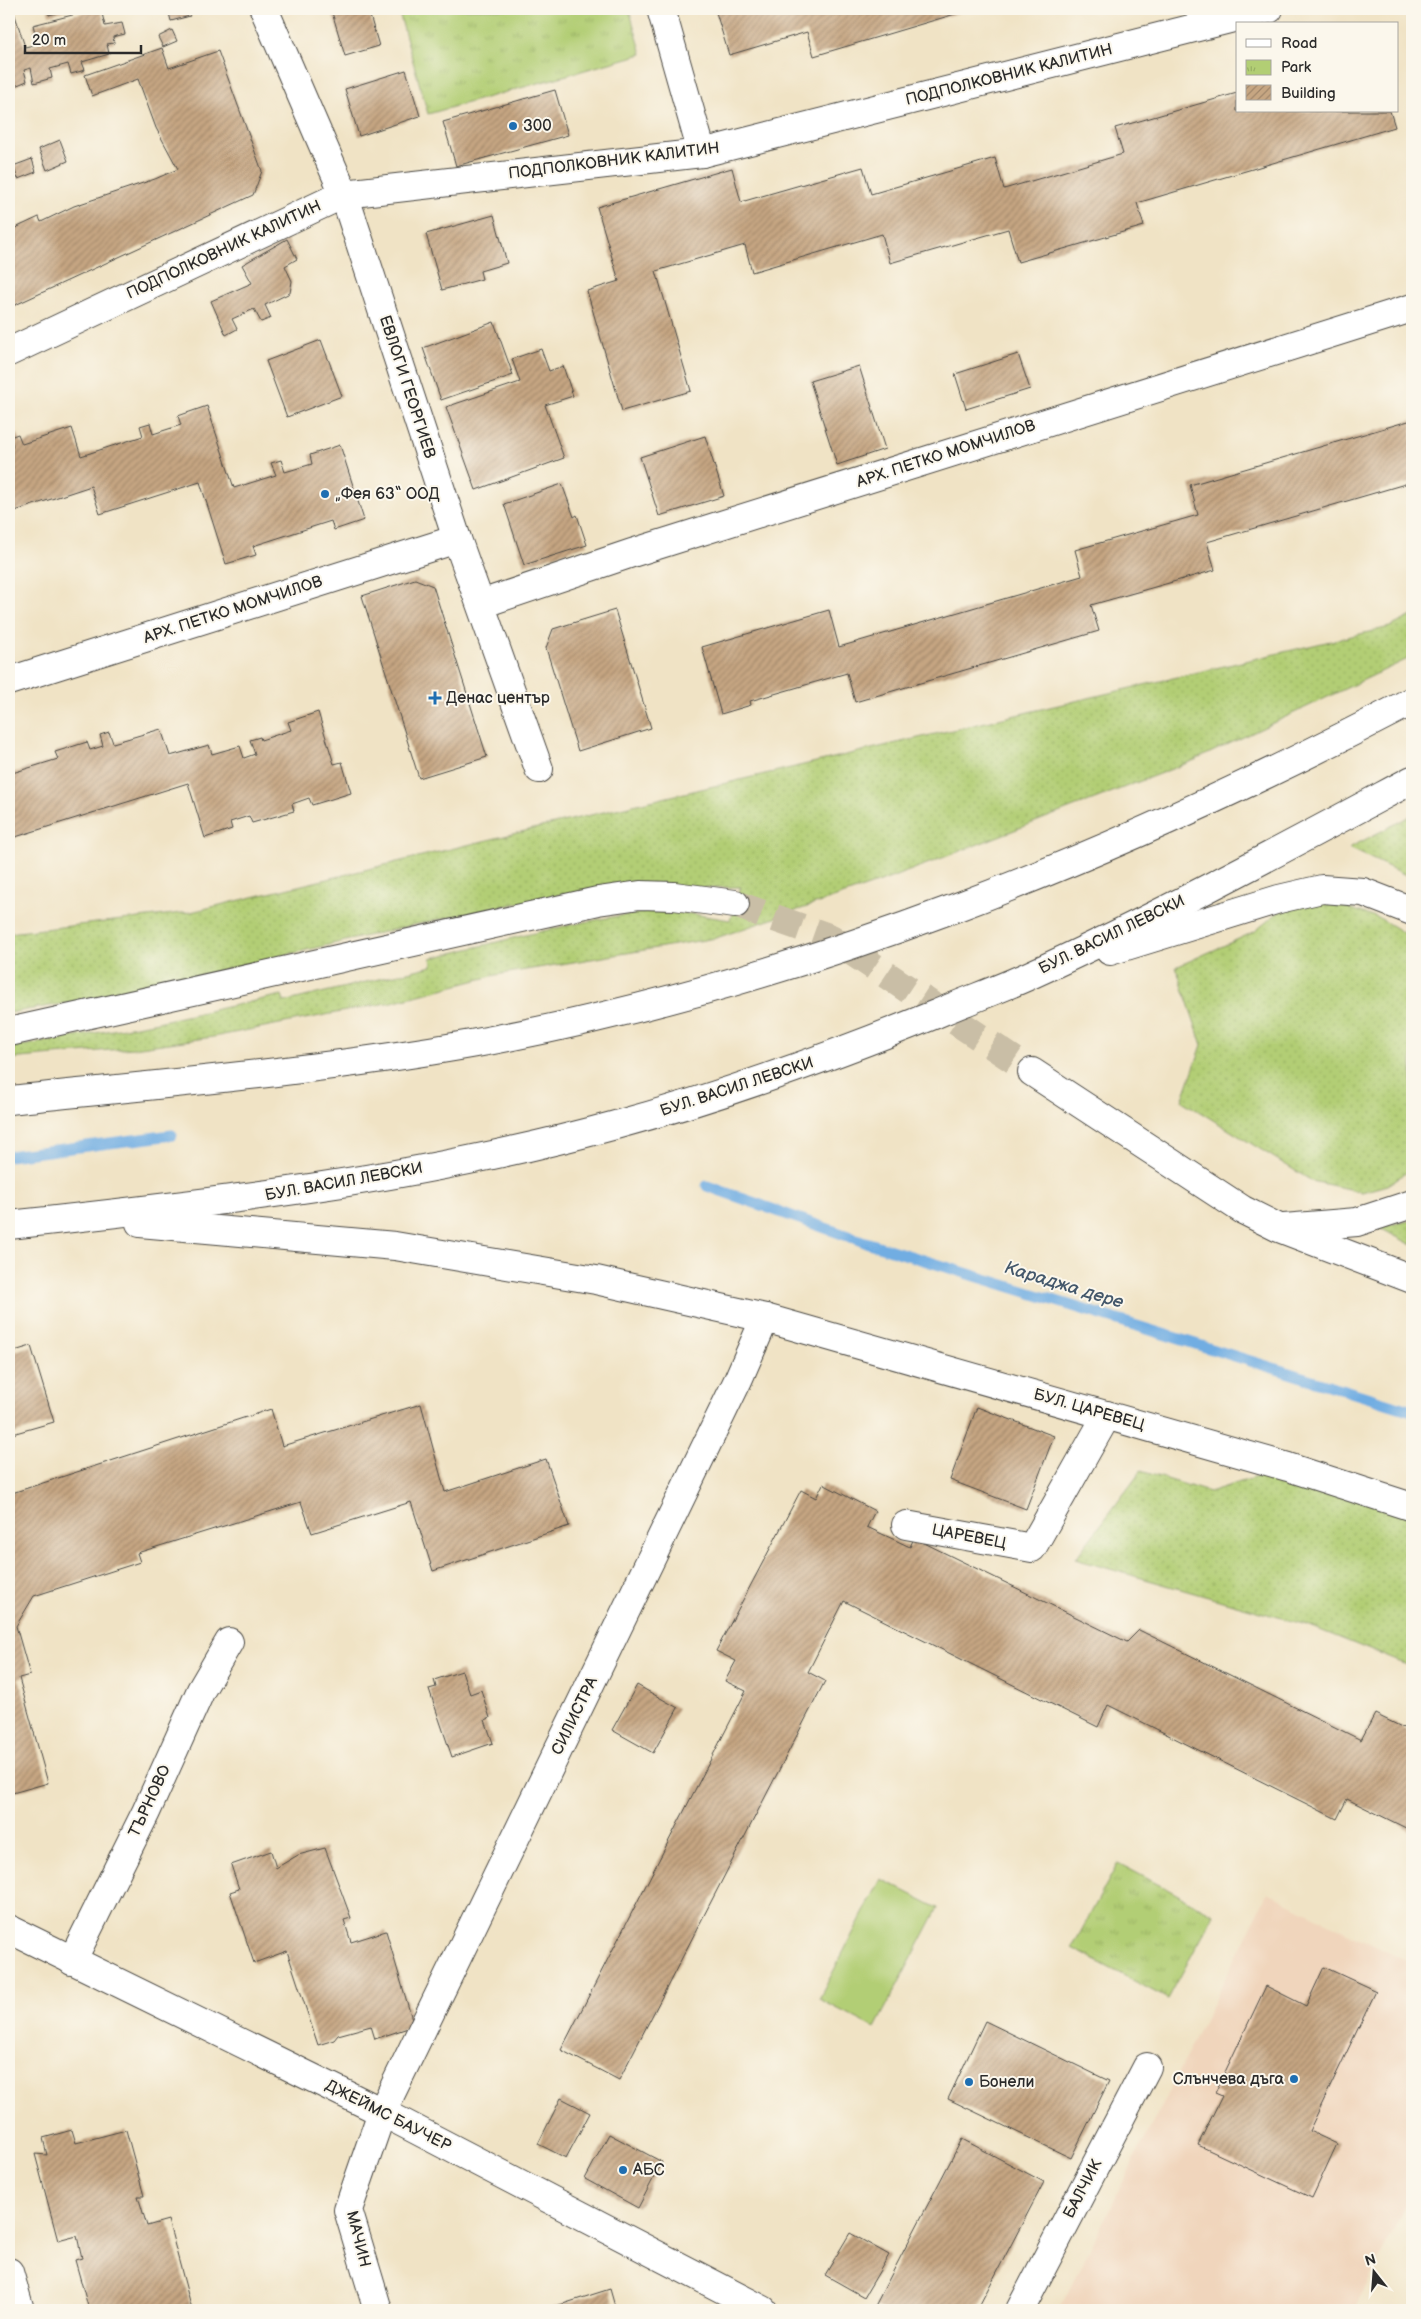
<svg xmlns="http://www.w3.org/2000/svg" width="1421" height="2319" viewBox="0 0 1421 2319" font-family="'Balsamiq Sans',sans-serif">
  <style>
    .built { fill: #f0d5bc }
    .grass { fill: url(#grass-dots); stroke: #6e7c50 }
    .park { fill: url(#park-tufts); stroke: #6e7c50 }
    .garden { fill: #b2ce74; stroke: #6e7c50 }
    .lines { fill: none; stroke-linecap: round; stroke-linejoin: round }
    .stream { stroke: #71ade2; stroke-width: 11 }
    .building { fill: url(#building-hatch) }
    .highway-tunnel { stroke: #c9bea6; stroke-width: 28; stroke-dasharray: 28 14; stroke-linecap: butt }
    .minor-casing { stroke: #494742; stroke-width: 30 }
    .highway-casing { stroke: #494742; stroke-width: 30 }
    .minor { stroke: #fff; stroke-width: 28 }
    .highway { stroke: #fff; stroke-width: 28 }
    .poi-dot { fill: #1f6fb2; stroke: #fbf7ec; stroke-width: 2 }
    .labels { text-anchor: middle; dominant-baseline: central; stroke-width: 4; stroke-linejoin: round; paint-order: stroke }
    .street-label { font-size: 16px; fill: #2b2b2b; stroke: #fbf7ec }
    .poi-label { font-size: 16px; fill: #2b2b2b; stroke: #fbf7ec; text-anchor: start }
    .water-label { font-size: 18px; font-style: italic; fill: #44586b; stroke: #fbf7ec }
  </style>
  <defs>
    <pattern id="grass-dots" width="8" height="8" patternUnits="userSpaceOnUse" patternTransform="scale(1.25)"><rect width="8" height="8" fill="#b2ce74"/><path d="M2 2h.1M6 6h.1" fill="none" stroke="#99b165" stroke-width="1.8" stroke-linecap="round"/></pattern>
    <pattern id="park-tufts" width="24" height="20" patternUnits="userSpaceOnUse" patternTransform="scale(1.25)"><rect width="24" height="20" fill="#b2ce74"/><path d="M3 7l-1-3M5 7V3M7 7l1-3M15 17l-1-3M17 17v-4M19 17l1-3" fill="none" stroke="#99b165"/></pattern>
    <pattern id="building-hatch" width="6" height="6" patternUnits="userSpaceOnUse" patternTransform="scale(1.25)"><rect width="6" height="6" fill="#c6a682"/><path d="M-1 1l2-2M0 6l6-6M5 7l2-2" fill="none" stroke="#a1876b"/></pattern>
  </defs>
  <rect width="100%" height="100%" fill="#fbf7ec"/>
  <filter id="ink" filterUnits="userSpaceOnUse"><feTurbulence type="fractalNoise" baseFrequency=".02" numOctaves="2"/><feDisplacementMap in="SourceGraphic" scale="10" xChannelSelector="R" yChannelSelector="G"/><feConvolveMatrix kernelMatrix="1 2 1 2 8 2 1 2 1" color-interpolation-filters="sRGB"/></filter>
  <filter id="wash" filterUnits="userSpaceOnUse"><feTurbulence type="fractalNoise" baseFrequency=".0096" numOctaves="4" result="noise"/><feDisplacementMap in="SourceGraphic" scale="20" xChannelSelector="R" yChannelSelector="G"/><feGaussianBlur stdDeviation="1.12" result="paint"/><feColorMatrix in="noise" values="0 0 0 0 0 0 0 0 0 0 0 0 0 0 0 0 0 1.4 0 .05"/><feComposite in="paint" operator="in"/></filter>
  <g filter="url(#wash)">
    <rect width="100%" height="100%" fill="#f0e3c5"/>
    <!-- built -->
    <polygon class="built" points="1268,1893 1412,1964 1412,2194 1354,2310 1059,2310"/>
    <!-- grass -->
    <g class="grass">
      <path d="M 1412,616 L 1412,657 L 1195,760 L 883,881 L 716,938 L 496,975 L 392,1002 L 213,1037 L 133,1048 L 9,1059 L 9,1048 L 153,1023 L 282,995 L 284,1002 L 432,966 L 431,958 C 500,942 577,920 647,912 C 674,909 702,916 730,920 L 741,887 L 596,889 L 557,895 L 413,925 L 120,994 L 9,1013 L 9,933 L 191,912 L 595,814 L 1390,627 Z"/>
      <polygon points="1412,815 1412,878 1349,848"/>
      <polygon points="1334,903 1381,919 1412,938 1412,1169 1387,1185 1362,1192 1312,1181 1182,1101 1202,1045 1176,967 1254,932 1286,906"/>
      <polygon points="1412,1219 1412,1245 1378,1227 1409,1221"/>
      <polygon points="1288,1467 1412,1507 1412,1667 1310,1626 1075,1559 1141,1471 1209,1492"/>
    </g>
    <!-- park -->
    <g class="park">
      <polygon points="398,9 629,9 642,54 428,114"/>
      <polygon points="1118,1863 1214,1914 1168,1999 1072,1948"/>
    </g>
    <!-- garden -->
    <polygon class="garden" points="881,1879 938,1908 875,2028 819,1999"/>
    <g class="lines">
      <!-- stream -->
      <g class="stream">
        <polyline points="9,1156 172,1135"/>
        <polyline points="707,1186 862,1241 1412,1411"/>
      </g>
    </g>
    <g id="blocks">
      <!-- building -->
      <g class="building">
        <polygon points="9,9 13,9 25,47 38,44 33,25 96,9 101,9 105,26 122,23 125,34 113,37 114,43 107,44 109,54 82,62 85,70 71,74 68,64 50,69 52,78 34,83 31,68 24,70 27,81 15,86 12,85 9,75"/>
        <polygon points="48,9 70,9 49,15"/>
        <polygon points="168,9 197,9 188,12 190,16 171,21"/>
        <polygon points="331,9 368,9 379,46 345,56"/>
        <polygon points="715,9 972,9 814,56 807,32 729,55"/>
        <polygon points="172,30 177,41 163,47 158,37"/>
        <polygon points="162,48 169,68 218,51 262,171 253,195 13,306 9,295 9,231 39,217 41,222 74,206 155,179 178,169 156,128 138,79 92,96 85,75"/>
        <polygon points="406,70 420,116 359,136 345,89"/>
        <polygon points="555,90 568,135 456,166 443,122"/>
        <polygon points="1237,93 1237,111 1390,111 1395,127 1137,203 1144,226 1018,262 1008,229 890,263 882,234 752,272 745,245 656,271 691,391 622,411 587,291 619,281 597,207 732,168 741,202 863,167 871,194 995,158 1004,189 1123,154 1115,128"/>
        <polygon points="60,140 68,161 47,170 39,149"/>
        <polygon points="32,159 36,172 18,179 13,166"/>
        <polygon points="494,215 507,263 480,271 482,279 442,290 426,234"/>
        <polygon points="287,239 297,259 285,266 292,281 290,293 265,305 271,318 261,322 254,309 232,319 237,329 226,335 211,301 252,283 242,265"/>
        <polygon points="494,322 513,375 441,400 423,348"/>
        <polygon points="321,340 342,396 287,417 266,361"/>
        <polygon points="541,349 549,371 563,366 573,396 545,405 564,458 476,490 446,407 520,382 512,359"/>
        <polygon points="1018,354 1030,389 966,409 955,374"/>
        <polygon points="859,366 885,449 837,465 810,381"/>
        <polygon points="207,406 234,488 276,475 271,463 281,460 285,472 312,464 310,455 340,445 364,520 334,530 331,521 253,546 256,555 226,564 200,482 100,514 91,486 9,513 9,449 13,447 10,437 18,434 22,444 72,428 81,456 143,436 140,426 150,423 153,434 181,425 178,416"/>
        <polygon points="1412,420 1412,482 1207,542 1215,570 1091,605 1099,631 855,702 847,673 750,701 751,705 721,714 702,647 829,610 839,647 1082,576 1075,550 1198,515 1190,485"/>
        <polygon points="705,436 724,496 659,516 640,457"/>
        <polygon points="562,484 574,517 577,515 587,545 524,565 504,504"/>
        <polygon points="415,579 433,586 487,757 419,778 362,596"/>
        <polygon points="615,610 651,728 578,751 546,648 553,629"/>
        <polygon points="318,712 334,764 342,762 351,793 312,805 309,798 292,804 294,811 252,823 249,816 230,822 232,829 205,838 188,783 9,839 9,774 58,759 55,752 87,742 90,750 103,746 100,735 109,732 113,743 161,729 170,756 209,745 212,754 240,746 244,758 255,754 250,740 260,737 261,740 291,730 288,722"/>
        <polygon points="9,1345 11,1352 31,1346 54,1422 9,1435"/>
        <polygon points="421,1404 445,1492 546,1459 569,1526 433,1571 411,1502 312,1533 301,1502 137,1553 140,1562 34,1596 16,1626 30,1675 19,1678 48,1783 9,1794 9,1494 271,1409 282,1446"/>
        <polygon points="977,1407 1054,1436 1026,1509 950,1480"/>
        <polygon points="823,1484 875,1511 867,1527 910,1547 914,1538 1127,1642 1139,1630 1361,1740 1375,1714 1412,1732 1412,1831 1347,1799 1337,1819 1108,1705 1098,1727 844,1601 808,1672 825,1681 619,2080 561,2050 746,1691 725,1681 736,1661 716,1651 801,1490 816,1498"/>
        <polygon points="1412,1600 1412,1612 1408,1611"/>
        <polygon points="462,1671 470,1694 481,1690 490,1718 485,1720 493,1743 452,1757 429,1689 436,1687 434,1680"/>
        <polygon points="637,1685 678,1708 653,1753 612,1730"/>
        <polygon points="325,1848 351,1918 344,1920 351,1942 386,1931 414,2026 375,2039 371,2026 338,2035 334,2040 318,2045 287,1951 254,1963 230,1892 239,1889 231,1865 271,1851 276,1868 298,1855"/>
        <polygon points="1324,1967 1376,1991 1309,2131 1337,2144 1312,2198 1198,2145 1222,2096 1215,2093 1266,1986 1306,2006"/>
        <polygon points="985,2021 1109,2081 1071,2158 948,2099"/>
        <polygon points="561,2098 590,2113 566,2158 538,2144"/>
        <polygon points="72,2130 76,2143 126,2130 144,2196 138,2196 147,2226 168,2220 192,2310 89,2310 75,2260 82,2258 77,2236 58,2241 35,2154 47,2155 43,2138"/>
        <polygon points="609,2134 662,2162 638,2208 585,2179"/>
        <polygon points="962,2139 1044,2182 977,2310 884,2310 875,2306"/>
        <polygon points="850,2233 889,2255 864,2297 825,2275"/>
        <polygon points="610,2289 616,2310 544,2310"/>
      </g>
    </g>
  </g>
  <g filter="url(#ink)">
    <use href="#blocks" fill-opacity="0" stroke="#494742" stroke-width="1"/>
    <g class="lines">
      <!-- highway-tunnel -->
      <polyline class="highway-tunnel" points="735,904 831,938 1032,1072"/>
      <defs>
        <g id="minor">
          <polyline points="264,9 344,194 457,539 539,769"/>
          <polyline points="661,9 702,153"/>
          <polyline points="9,352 344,194 702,153 1269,9"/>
          <polyline points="481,604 632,553 1412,308"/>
          <polyline points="9,681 457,539"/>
          <polyline points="906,1525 1032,1548 1107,1415"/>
          <polyline points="9,1929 382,2112 763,2310"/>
          <polyline points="72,1961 146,1812 201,1690 229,1642"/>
          <polyline points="9,2272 20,2310"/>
          <polyline points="378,2310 348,2210 382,2112 738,1380 765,1318 1288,1467 1412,1507"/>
          <polyline points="1020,2310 1147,2067"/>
        </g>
        <g id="highway">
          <polyline points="1110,951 1279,899 1322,889 1363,892 1412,911"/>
          <polyline points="9,1032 598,901 640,895 674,896 735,904"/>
          <polyline points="1032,1072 1243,1210 1279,1228 1412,1279"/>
          <path d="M 9,1100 C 163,1084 318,1071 471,1044 C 801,984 1116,856 1412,701"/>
          <polyline points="140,1223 395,1246 596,1280 765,1318"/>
          <path d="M 9,1225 C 212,1203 415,1180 612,1126 C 723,1096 830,1057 936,1014 C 966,1001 997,990 1026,977 C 1158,917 1285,848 1412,780"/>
          <polyline points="1284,1228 1357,1222 1412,1204"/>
        </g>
      </defs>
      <!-- minor casing -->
      <use href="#minor" class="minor-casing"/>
      <!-- highway casing -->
      <use href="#highway" class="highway-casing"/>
      <!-- minor -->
      <use href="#minor" class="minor"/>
      <!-- highway -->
      <use href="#highway" class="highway"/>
    </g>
  </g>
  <!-- markers -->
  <g class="poi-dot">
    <circle cx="513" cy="126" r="5"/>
    <circle cx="325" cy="494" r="5"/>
    <path d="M432.5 690.5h5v5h5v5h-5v5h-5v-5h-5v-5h5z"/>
    <circle cx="1294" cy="2079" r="5"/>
    <circle cx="969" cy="2082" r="5"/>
    <circle cx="623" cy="2170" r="5"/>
  </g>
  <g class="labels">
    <!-- street labels -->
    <g class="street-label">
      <text transform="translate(1009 75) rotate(-14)">ПОДПОЛКОВНИК КАЛИТИН</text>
      <text transform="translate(614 161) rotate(-7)">ПОДПОЛКОВНИК КАЛИТИН</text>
      <text transform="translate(224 250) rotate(-25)">ПОДПОЛКОВНИК КАЛИТИН</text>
      <text transform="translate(407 387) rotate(72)">ЕВЛОГИ ГЕОРГИЕВ</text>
      <text transform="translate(946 454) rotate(-18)">АРХ. ПЕТКО МОМЧИЛОВ</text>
      <text transform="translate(233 610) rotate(-18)">АРХ. ПЕТКО МОМЧИЛОВ</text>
      <text transform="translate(1112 935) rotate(-26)">БУЛ. ВАСИЛ ЛЕВСКИ</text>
      <text transform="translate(737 1087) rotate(-18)">БУЛ. ВАСИЛ ЛЕВСКИ</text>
      <text transform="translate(344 1182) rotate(-10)">БУЛ. ВАСИЛ ЛЕВСКИ</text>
      <text transform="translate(1089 1410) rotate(16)">БУЛ. ЦАРЕВЕЦ</text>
      <text transform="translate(969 1537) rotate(11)">ЦАРЕВЕЦ</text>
      <text transform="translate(575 1716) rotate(-64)">СИЛИСТРА</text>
      <text transform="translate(150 1801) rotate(-65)">ТЪРНОВО</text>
      <text transform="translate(388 2116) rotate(27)">ДЖЕЙМС БАУЧЕР</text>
      <text transform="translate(1083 2189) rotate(-62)">БАЛЧИК</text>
      <text transform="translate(358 2239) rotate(76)">МАЧИН</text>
    </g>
    <!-- poi labels -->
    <g class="poi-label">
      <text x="523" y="126">300</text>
      <text x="335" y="494">„Фея 63“ ООД</text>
      <text x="446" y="698">Денас център</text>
      <text x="1284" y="2079" text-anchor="end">Слънчева дъга</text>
      <text x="979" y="2082">Бонели</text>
      <text x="633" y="2170">АБС</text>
    </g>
    <!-- water labels -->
    <g class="water-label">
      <text transform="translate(1064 1285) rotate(17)">Караджа дере</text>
    </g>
  </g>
  <!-- margin -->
  <rect width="1421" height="2319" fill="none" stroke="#fbf7ec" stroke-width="30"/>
  <!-- legend -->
  <rect x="1236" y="22" width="162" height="90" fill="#fbf7ec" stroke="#a8a59f"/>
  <rect x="1246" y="39" width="25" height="8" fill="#ffffff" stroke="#a8a59f"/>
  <text x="1281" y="48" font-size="15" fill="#2b2b2b">Road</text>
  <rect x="1246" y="60" width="25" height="15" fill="url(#park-tufts)" stroke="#a8a59f"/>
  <text x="1281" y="72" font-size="15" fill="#2b2b2b">Park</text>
  <rect x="1246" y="85" width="25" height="15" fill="url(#building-hatch)" stroke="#a8a59f"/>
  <text x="1281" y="98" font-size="15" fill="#2b2b2b">Building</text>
  <!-- north arrow -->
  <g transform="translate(1374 2272) rotate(343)" stroke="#fbf7ec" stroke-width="4" paint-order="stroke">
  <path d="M0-4L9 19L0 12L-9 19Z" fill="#2b2b2b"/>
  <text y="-8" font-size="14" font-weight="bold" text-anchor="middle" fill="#2b2b2b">N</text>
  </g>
  <!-- scale -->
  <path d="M25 45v8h116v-8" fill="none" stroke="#2b2b2b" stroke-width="2.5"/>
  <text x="32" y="45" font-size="15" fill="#2b2b2b" stroke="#fbf7ec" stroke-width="4" paint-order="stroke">20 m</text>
</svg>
